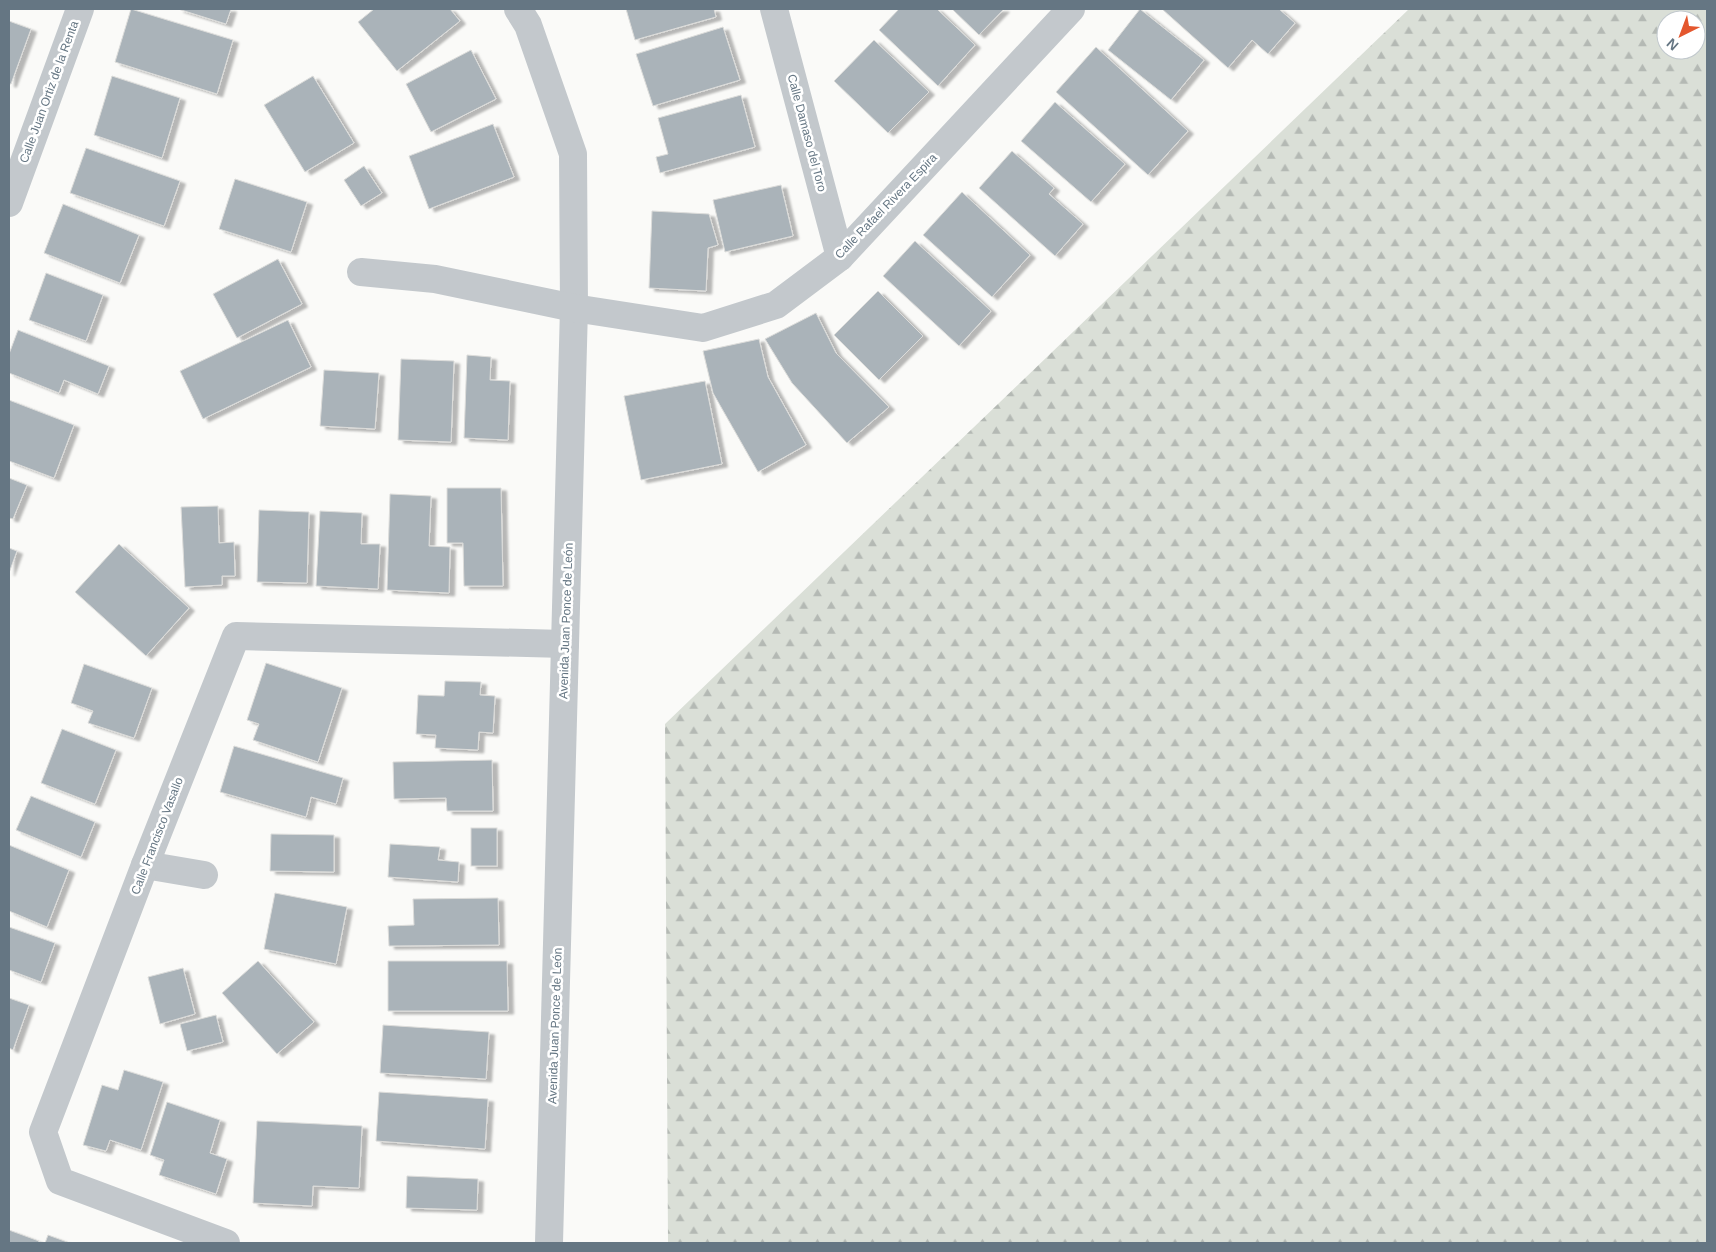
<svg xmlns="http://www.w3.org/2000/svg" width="1716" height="1252" viewBox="0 0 1716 1252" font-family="Arial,sans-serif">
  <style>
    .forest { fill: url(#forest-firs); fill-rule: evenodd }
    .building { fill: #aab3b9; stroke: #dcdcda; filter: url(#shadow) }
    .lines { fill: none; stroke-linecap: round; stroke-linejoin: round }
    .minor { stroke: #c3c8cc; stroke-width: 28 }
    .labels { text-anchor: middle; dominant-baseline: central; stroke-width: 5; stroke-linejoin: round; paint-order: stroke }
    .street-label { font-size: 12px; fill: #657683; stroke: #fff }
  </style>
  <defs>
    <pattern id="forest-firs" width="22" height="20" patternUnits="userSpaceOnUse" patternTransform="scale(1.25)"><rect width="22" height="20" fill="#dadfd7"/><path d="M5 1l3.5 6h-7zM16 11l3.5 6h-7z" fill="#b4b9b4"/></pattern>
    <filter id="shadow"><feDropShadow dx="5.5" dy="3" stdDeviation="1" flood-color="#0004"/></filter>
  </defs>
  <rect width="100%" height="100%" fill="#fafaf8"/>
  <!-- forest -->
  <path class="forest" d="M 1409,9 L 1707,9 L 1707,1243 L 668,1243 L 665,724 ZM 1666,20 L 1696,20 L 1696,50 L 1666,50 Z"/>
  <!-- building -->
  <g class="building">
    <polygon points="131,9 233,40 217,94 115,62"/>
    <polygon points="178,9 231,9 226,24"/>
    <polygon points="374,9 450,9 460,21 397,71 358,22"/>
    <polygon points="626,9 714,9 716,17 635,40"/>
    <polygon points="899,9 937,9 975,45 938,86 879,30"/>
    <polygon points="952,9 1004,9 979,35"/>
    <polygon points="1140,9 1204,60 1171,100 1108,50"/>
    <polygon points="1162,9 1279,9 1295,23 1268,54 1252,40 1228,68"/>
    <polygon points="9,21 31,29 11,84 9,84"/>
    <polygon points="723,27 740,80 653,106 636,54"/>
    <polygon points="874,40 929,92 888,133 834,81"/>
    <polygon points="1096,47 1188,131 1148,175 1056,92"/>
    <polygon points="471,50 496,99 431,132 406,84"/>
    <polygon points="112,76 180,98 162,158 94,135"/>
    <polygon points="313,76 354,143 305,172 264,105"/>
    <polygon points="741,95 755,147 660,173 656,157 668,154 658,118"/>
    <polygon points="1055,102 1125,164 1091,202 1021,141"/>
    <polygon points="493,124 514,177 429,209 409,156"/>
    <polygon points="86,148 180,181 164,226 70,193"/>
    <polygon points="1012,151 1054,188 1049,194 1083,224 1055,256 979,188"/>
    <polygon points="364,166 382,193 361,206 344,180"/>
    <polygon points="235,179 307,202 291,252 219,229"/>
    <polygon points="781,185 793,236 725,252 713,200"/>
    <polygon points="962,192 1030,255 992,297 923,235"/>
    <polygon points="63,204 139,235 120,283 44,253"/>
    <polygon points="652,211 709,214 718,245 708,248 706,291 649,288"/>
    <polygon points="915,241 991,311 959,346 883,276"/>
    <polygon points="278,259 302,304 237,338 213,294"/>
    <polygon points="46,273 103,295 86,341 29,320"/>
    <polygon points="878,291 923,336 879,380 834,335"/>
    <polygon points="816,313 836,353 889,407 847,443 792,383 765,339"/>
    <polygon points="288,320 311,367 203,419 180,371"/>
    <polygon points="18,330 109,366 98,394 64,380 59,393 9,373 9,354"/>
    <polygon points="759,339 768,377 806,445 758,472 713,393 703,351"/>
    <polygon points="467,355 491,357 490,380 510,381 508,440 464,438"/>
    <polygon points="401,359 454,361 451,442 398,440"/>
    <polygon points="324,370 379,373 375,429 320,426"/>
    <polygon points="705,381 722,464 641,480 624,396"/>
    <polygon points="9,400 74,425 54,478 9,461"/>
    <polygon points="9,478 27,485 13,519 9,518"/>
    <polygon points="447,488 501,488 503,586 464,586 463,543 447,543"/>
    <polygon points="390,494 431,496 429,546 450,547 449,593 387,590"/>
    <polygon points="218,506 219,543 234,542 235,576 222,576 222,585 185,587 181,507"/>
    <polygon points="259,510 309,512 307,583 257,582"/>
    <polygon points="320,511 362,513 361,544 380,544 378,589 316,586"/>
    <polygon points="119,544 189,608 146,656 75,592"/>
    <polygon points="9,548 17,551 9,573"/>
    <polygon points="266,663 342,688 318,762 253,740 259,724 247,720"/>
    <polygon points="84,664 152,688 134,738 88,723 93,711 71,703"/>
    <polygon points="445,681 481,682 480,695 495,696 493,733 479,732 478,750 435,748 436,735 416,734 418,695 444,696"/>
    <polygon points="62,729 116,750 95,804 41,783"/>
    <polygon points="234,746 343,778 336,804 311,797 306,817 220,792"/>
    <polygon points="492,760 493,811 447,811 446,798 394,799 393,762"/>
    <polygon points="31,796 95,822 81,857 16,830"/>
    <rect x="471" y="828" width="26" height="38"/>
    <polygon points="271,834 334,835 334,872 270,871"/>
    <polygon points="390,844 440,847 438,860 459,862 458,882 388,877"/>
    <polygon points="9,845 69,870 47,927 9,911"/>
    <polygon points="275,893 347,907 336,964 264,949"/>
    <polygon points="498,898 499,945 389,946 388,926 414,925 413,899"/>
    <polygon points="9,927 55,943 41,982 9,970"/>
    <polygon points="258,961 314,1022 277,1054 222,993"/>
    <polygon points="388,961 507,961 508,1011 388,1011"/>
    <polygon points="183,968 195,1014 160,1024 148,977"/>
    <polygon points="9,998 29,1005 13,1050 9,1048"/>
    <polygon points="216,1015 223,1042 187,1051 180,1024"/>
    <polygon points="383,1025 489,1032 486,1079 380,1073"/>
    <polygon points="124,1070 163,1082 141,1150 110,1140 106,1151 83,1145 102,1085 118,1090"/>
    <polygon points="379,1092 488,1099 485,1149 376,1141"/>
    <polygon points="167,1102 220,1120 210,1153 227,1159 216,1194 159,1175 164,1160 150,1155"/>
    <polygon points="257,1121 362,1126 359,1188 313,1186 312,1206 253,1203"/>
    <polygon points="407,1176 478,1179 477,1210 406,1208"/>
    <polygon points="9,1230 39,1241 38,1243 9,1243"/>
    <polygon points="48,1235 70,1243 45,1243"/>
  </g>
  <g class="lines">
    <!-- minor -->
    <g class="minor">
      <polyline points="518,9 528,25 573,154 574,308 549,1243"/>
      <polyline points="774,9 840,257"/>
      <polyline points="9,203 80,9"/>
      <polyline points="361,272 435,279 574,308 703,328 776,305 840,257 1071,9"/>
      <polyline points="145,865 204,875"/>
      <polyline points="226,1243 60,1181 43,1132 145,865 236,636 565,644"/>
    </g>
  </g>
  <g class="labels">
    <!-- street labels -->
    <g class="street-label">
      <text transform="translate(49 92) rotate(-70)">Calle Juan Ortiz de la Renta</text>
      <text transform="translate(807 133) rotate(75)">Calle Damaso del Toro</text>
      <text transform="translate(886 206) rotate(-46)">Calle Rafael Rivera Espira</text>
      <text transform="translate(566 621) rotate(-88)">Avenida Juan Ponce de León</text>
      <text transform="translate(157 836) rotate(-69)">Calle Francisco Vasallo</text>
      <text transform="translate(555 1026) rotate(-88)">Avenida Juan Ponce de León</text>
    </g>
  </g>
  <!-- border -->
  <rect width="1716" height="1252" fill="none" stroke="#657683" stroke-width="20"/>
  <!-- north arrow -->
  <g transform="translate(1681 35) rotate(222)"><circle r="24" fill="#ffffff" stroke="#c1c8cd"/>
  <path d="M0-4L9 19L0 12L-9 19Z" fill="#e4572e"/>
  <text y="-8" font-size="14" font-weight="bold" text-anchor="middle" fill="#657683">N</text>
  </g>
</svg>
